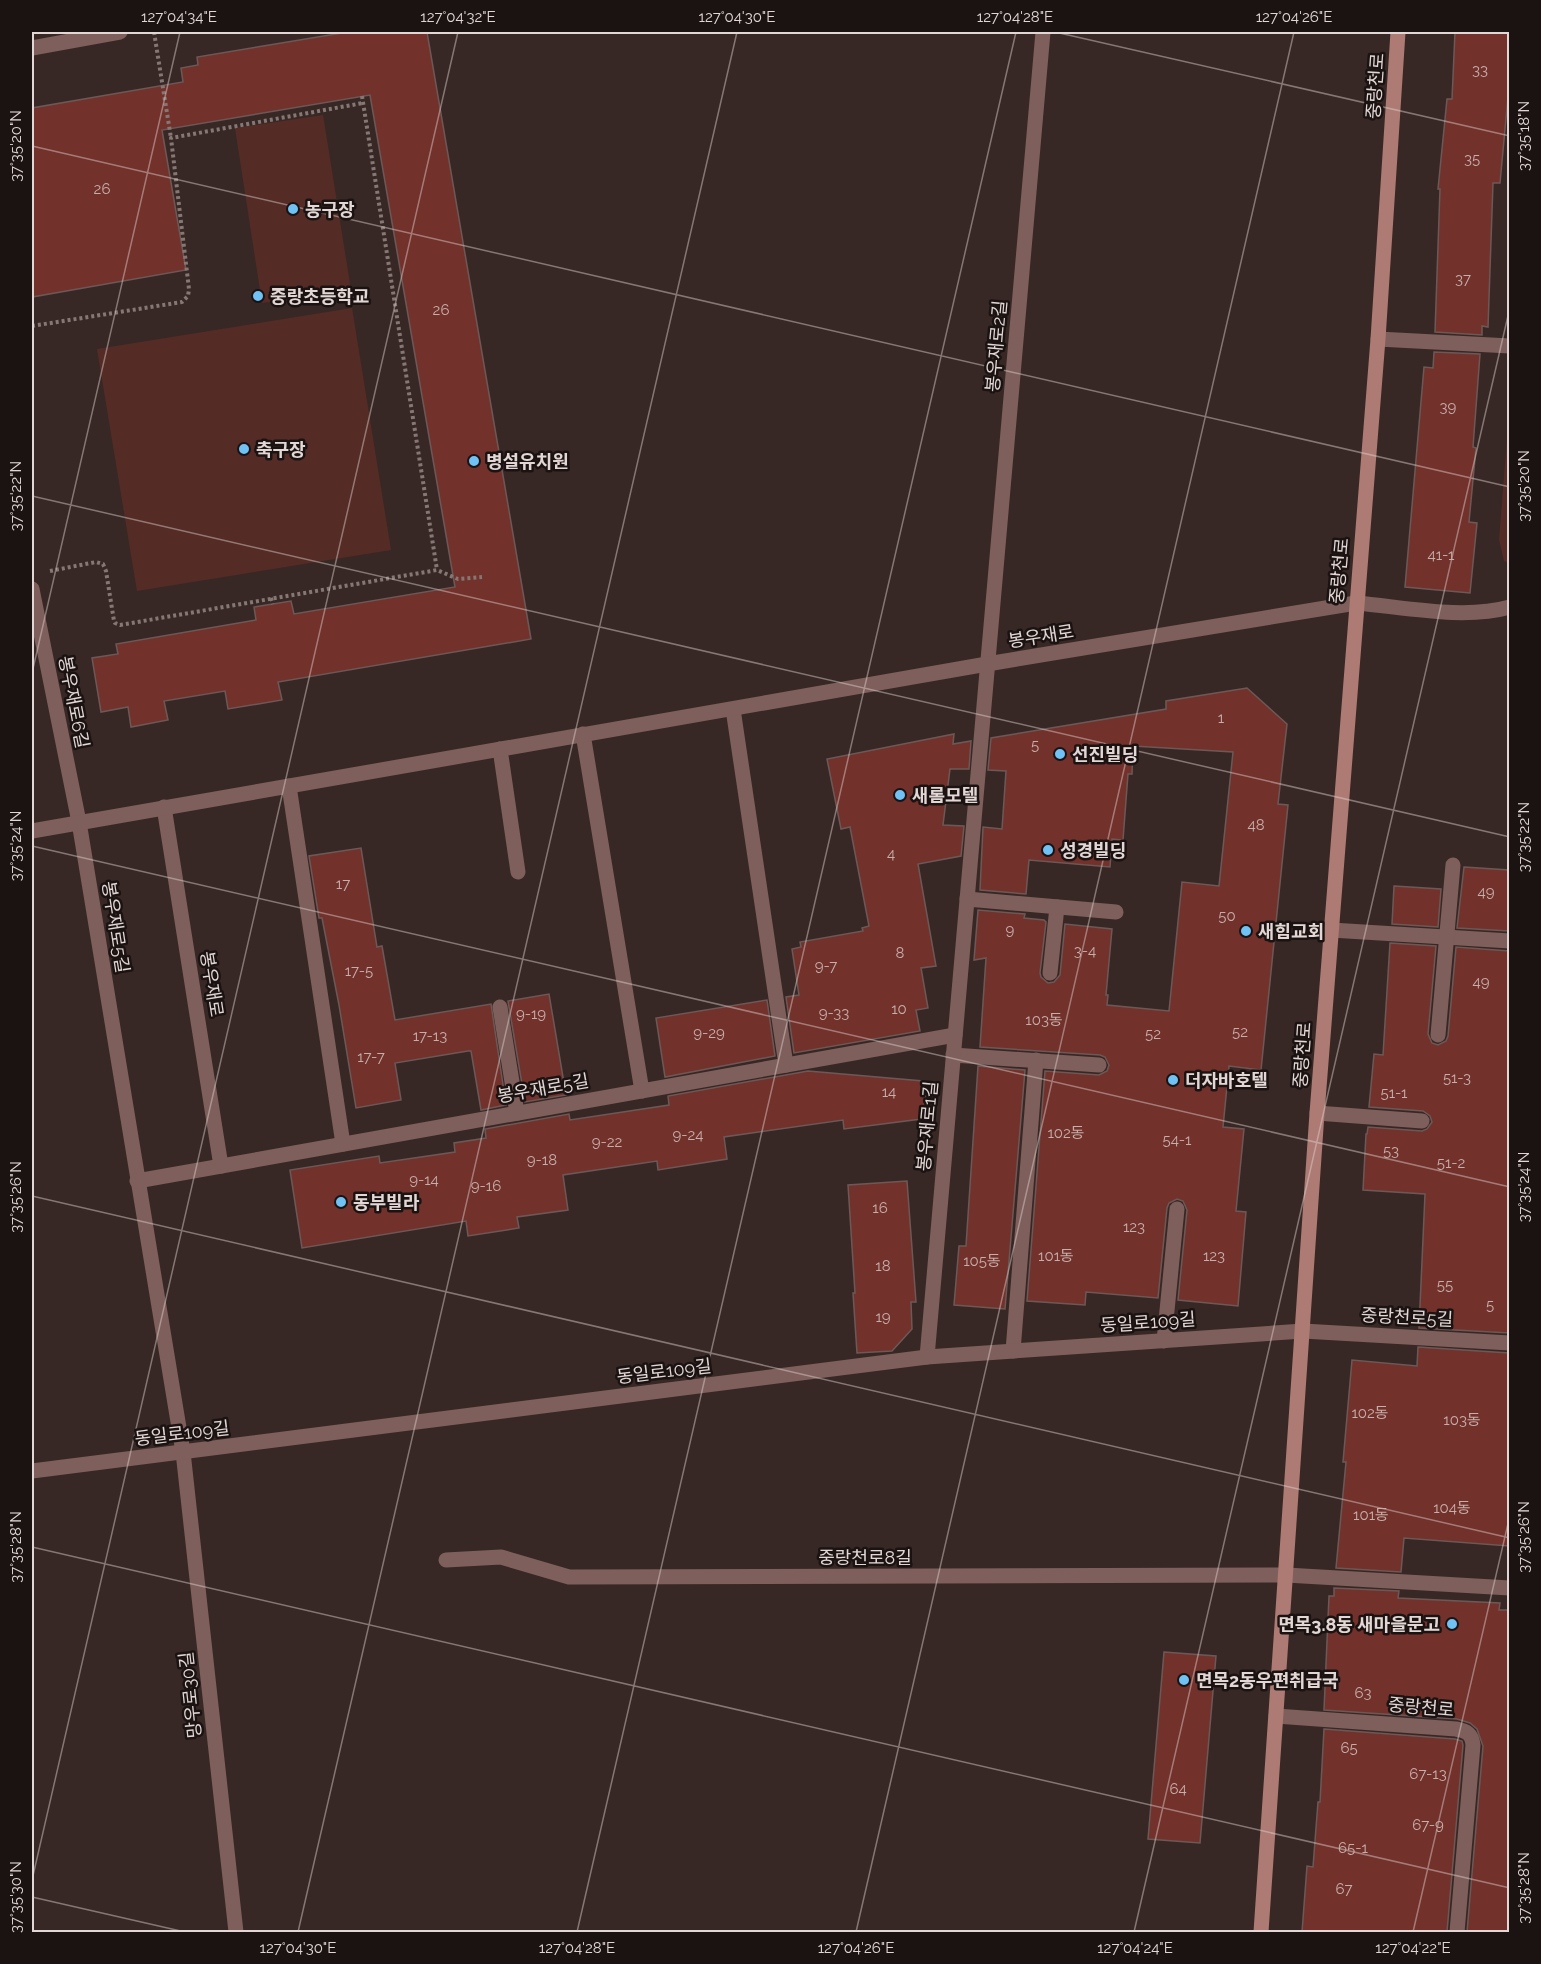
<svg xmlns="http://www.w3.org/2000/svg" width="1541" height="1964" viewBox="0 0 1541 1964" font-family="Raleway,'Noto Sans KR',sans-serif">
  <style>
    .green { fill: #552b26 }
    .building { fill: #73312b; stroke: #6c5957; stroke-width: 1.5 }
    .lines { fill: none; stroke-linecap: round; stroke-linejoin: round }
    .path { stroke: #847774; stroke-width: 4; stroke-dasharray: 3 3; stroke-linecap: butt }
    .service { stroke: #7f5f5b; stroke-width: 15 }
    .minor { stroke: #7f5f5b; stroke-width: 15 }
    .tertiary { stroke: #7f5f5b; stroke-width: 15 }
    .secondary { stroke: #ad7b74; stroke-width: 15 }
    .ticks { fill: none; stroke: #e2d7d5; stroke-width: 1.5; stroke-opacity: 0.45 }
    .poi-dot { fill: #70c1f4; stroke: #1a1312; stroke-width: 2 }
    .labels { text-anchor: middle; dominant-baseline: central; stroke-width: 5; stroke-linejoin: round; paint-order: stroke }
    .number-label { font-size: 15px; fill: #c6aeaa }
    .street-label { font-size: 18px; fill: #e2d7d5; stroke: #1a1312 }
    .poi-label { font-size: 18px; font-weight: bold; fill: #e2d7d5; stroke: #1a1312; text-anchor: start }
    .neatline { fill: none; stroke: #e2d7d5; stroke-width: 2 }
    .ticks-label { font-size: 15px; text-anchor: middle; fill: #e2d7d5 }
  </style>
  <rect width="100%" height="100%" fill="#382825"/>
  <!-- green -->
  <g class="green">
    <polygon points="323,115 351,290 262,303 235,128"/>
    <polygon points="352,308 391,550 137,591 97,349"/>
    <polygon points="1509,413 1510,563 1509,563 1504,561 1499,540"/>
  </g>
  <!-- building -->
  <g class="building">
    <polygon points="348,32 427,32 531,639 278,682 282,700 228,709 225,691 164,701 168,720 131,727 128,707 101,712 92,658 118,654 116,644 256,620 254,607 291,601 294,614 455,587 370,95 162,130 186,270 32,297 32,108 183,82 181,68 198,65 197,57"/>
    <polygon points="1455,32 1509,32 1509,86 1500,183 1493,183 1488,327 1482,326 1482,335 1435,332 1440,189 1438,189 1447,99 1452,99"/>
    <polygon points="1434,352 1480,354 1473,447 1476,448 1469,522 1477,523 1470,593 1405,587 1424,367 1433,368"/>
    <polygon points="1247,688 1287,724 1278,804 1288,805 1261,1070 1229,1066 1223,1127 1244,1129 1236,1211 1246,1212 1238,1306 1178,1300 1187,1210 1183,1201 1177,1199 1169,1203 1167,1208 1158,1298 1086,1292 1085,1305 1027,1301 1045,1071 1099,1075 1107,1071 1109,1065 1105,1057 1100,1055 980,1047 986,958 974,960 978,910 1025,914 1024,918 1044,920 1046,922 1040,973 1041,977 1048,983 1054,982 1060,975 1065,924 1112,929 1106,995 1108,995 1107,1005 1169,1011 1182,882 1219,886 1233,752 1133,746 1132,774 1128,774 1123,840 1112,839 1110,867 1029,860 1026,894 980,890 983,827 1002,829 1006,771 988,770 991,738 1166,709 1166,701"/>
    <polygon points="954,734 953,744 971,741 969,769 950,769 943,825 964,826 961,856 918,864 936,966 921,968 928,1008 916,1010 920,1031 794,1053 786,997 799,995 792,949 801,947 800,942 863,931 862,928 869,926 850,827 841,829 827,759"/>
    <polygon points="361,848 377,947 382,946 395,1020 491,1004 506,1105 481,1110 471,1051 468,1051 395,1063 401,1100 356,1108 339,1005 322,918 319,918 309,856"/>
    <polygon points="1464,867 1509,870 1509,931 1457,928"/>
    <polygon points="1394,886 1441,889 1438,927 1392,924"/>
    <polygon points="1390,943 1436,946 1428,1034 1432,1043 1438,1045 1446,1041 1448,1036 1456,947 1509,951 1509,1333 1419,1328 1425,1194 1363,1190 1366,1134 1367,1134 1368,1127 1422,1131 1427,1129 1432,1122 1430,1116 1423,1111 1369,1107 1374,1054 1383,1055"/>
    <polygon points="549,994 566,1095 525,1102 508,1001"/>
    <polygon points="767,1000 775,1056 665,1077 656,1018"/>
    <polygon points="978,1066 1025,1070 1005,1309 954,1305 959,1246 966,1246"/>
    <polygon points="808,1071 923,1081 929,1118 844,1129 843,1120 724,1137 727,1159 658,1170 657,1161 563,1175 568,1210 517,1217 519,1228 468,1236 466,1221 302,1248 290,1170 379,1156 380,1163 455,1152 454,1143 486,1138 485,1129 569,1114 570,1120 669,1105 668,1096"/>
    <polygon points="907,1181 916,1302 911,1302 912,1329 892,1351 857,1353 853,1293 855,1293 848,1185"/>
    <polygon points="1418,1347 1509,1353 1509,1546 1404,1538 1401,1572 1336,1568 1346,1462 1343,1462 1352,1360 1417,1366"/>
    <polygon points="1334,1588 1399,1591 1398,1598 1500,1603 1499,1610 1509,1610 1509,1932 1467,1932 1483,1746 1477,1729 1470,1723 1457,1719 1324,1710 1329,1596 1334,1596"/>
    <polygon points="1164,1652 1216,1656 1200,1843 1148,1839"/>
    <polygon points="1324,1729 1455,1739 1462,1741 1463,1745 1447,1932 1302,1932 1307,1866 1313,1867 1318,1802 1320,1802"/>
  </g>
  <g class="lines">
    <!-- path -->
    <g class="path">
      <polyline points="154,32 171,138"/>
      <polyline points="362,96 437,570"/>
      <polyline points="32,326 182,302 188,296 189,289 171,138 363,103"/>
      <polyline points="50,571 96,562 103,564 106,571 114,621 115,623 120,625 437,570 458,579 482,577"/>
      <polyline points="271,598 273,604"/>
    </g>
    <!-- service -->
    <g class="service">
      <polyline points="1378,339 1510,346"/>
      <path d="M 1356,603 C 1404,607 1463,620 1510,607"/>
      <polyline points="500,749 518,872"/>
      <polyline points="1331,930 1510,941"/>
      <polyline points="1050,973 1057,907"/>
      <polyline points="500,1007 517,1113"/>
      <polyline points="1438,1035 1453,865"/>
      <polyline points="953,1055 1099,1065"/>
      <polyline points="1317,1113 1422,1121"/>
      <polyline points="1164,1341 1177,1209"/>
      <polyline points="1013,1351 1036,1060"/>
      <path d="M 1276,1716 L 1456,1729 C 1467,1731 1472,1734 1473,1745 L 1457,1932"/>
    </g>
    <!-- minor -->
    <g class="minor">
      <polyline points="32,48 120,32"/>
      <polyline points="32,589 79,822 183,1452 236,1932"/>
      <polyline points="733,709 786,1065"/>
      <polyline points="583,734 642,1091"/>
      <polyline points="289,786 343,1144"/>
      <polyline points="164,807 221,1166"/>
      <polyline points="967,899 1116,912"/>
      <polyline points="137,1181 955,1035"/>
      <polyline points="927,1357 1043,32"/>
      <polyline points="32,1471 927,1357 1303,1331 1510,1343"/>
      <polyline points="446,1560 501,1557 569,1577 1286,1575 1510,1588"/>
    </g>
    <!-- tertiary -->
    <polyline class="tertiary" points="32,831 987,664 1356,603"/>
    <!-- secondary -->
    <polyline class="secondary" points="1261,1932 1317,1113 1378,339 1398,32"/>
  </g>
  <!-- ticks -->
  <path class="ticks" d="M 1055,32 L 1510,136M 32,146 L 1510,487M 32,496 L 1510,837M 32,673 L 180,32M 32,846 L 1510,1187M 32,1196 L 1510,1538M 32,1547 L 1510,1888M 32,1880 L 458,32M 32,1897 L 185,1932M 298,1932 L 737,32M 577,1932 L 1016,32M 856,1932 L 1294,32M 1134,1932 L 1510,307M 1413,1932 L 1510,1515"/>
  <!-- markers -->
  <g class="poi-dot">
    <circle cx="293" cy="209" r="6"/>
    <circle cx="258" cy="296" r="6"/>
    <circle cx="244" cy="449" r="6"/>
    <circle cx="474" cy="461" r="6"/>
    <circle cx="1060" cy="754" r="6"/>
    <circle cx="900" cy="795" r="6"/>
    <circle cx="1048" cy="850" r="6"/>
    <circle cx="1246" cy="931" r="6"/>
    <circle cx="1173" cy="1080" r="6"/>
    <circle cx="341" cy="1202" r="6"/>
    <circle cx="1452" cy="1624" r="6"/>
    <circle cx="1184" cy="1680" r="6"/>
  </g>
  <g class="labels">
    <!-- number labels -->
    <g class="number-label">
      <text x="1480" y="70">33</text>
      <text x="1472" y="159">35</text>
      <text x="102" y="189">26</text>
      <text x="1463" y="279">37</text>
      <text x="441" y="310">26</text>
      <text x="1448" y="407">39</text>
      <text x="1441" y="555">41-1</text>
      <text x="1221" y="718">1</text>
      <text x="1035" y="745">5</text>
      <text x="1256" y="825">48</text>
      <text x="891" y="854">4</text>
      <text x="343" y="884">17</text>
      <text x="1486" y="892">49</text>
      <text x="1227" y="916">50</text>
      <text x="1010" y="930">9</text>
      <text x="1085" y="951">3-4</text>
      <text x="900" y="953">8</text>
      <text x="826" y="966">9-7</text>
      <text x="359" y="971">17-5</text>
      <text x="1481" y="982">49</text>
      <text x="899" y="1009">10</text>
      <text x="834" y="1013">9-33</text>
      <text x="531" y="1014">9-19</text>
      <text x="1044" y="1020">103동</text>
      <text x="1240" y="1032">52</text>
      <text x="709" y="1033">9-29</text>
      <text x="1153" y="1034">52</text>
      <text x="430" y="1036">17-13</text>
      <text x="371" y="1057">17-7</text>
      <text x="1457" y="1078">51-3</text>
      <text x="889" y="1092">14</text>
      <text x="1394" y="1093">51-1</text>
      <text x="1066" y="1133">102동</text>
      <text x="688" y="1135">9-24</text>
      <text x="1177" y="1140">54-1</text>
      <text x="607" y="1142">9-22</text>
      <text x="1391" y="1151">53</text>
      <text x="542" y="1160">9-18</text>
      <text x="1451" y="1163">51-2</text>
      <text x="424" y="1180">9-14</text>
      <text x="486" y="1186">9-16</text>
      <text x="880" y="1208">16</text>
      <text x="1134" y="1227">123</text>
      <text x="1056" y="1256">101동</text>
      <text x="1214" y="1256">123</text>
      <text x="982" y="1261">105동</text>
      <text x="883" y="1266">18</text>
      <text x="1445" y="1285">55</text>
      <text x="1490" y="1305">5</text>
      <text x="883" y="1317">19</text>
      <text x="1370" y="1413">102동</text>
      <text x="1462" y="1420">103동</text>
      <text x="1452" y="1508">104동</text>
      <text x="1371" y="1515">101동</text>
      <text x="1363" y="1693">63</text>
      <text x="1349" y="1748">65</text>
      <text x="1428" y="1774">67-13</text>
      <text x="1178" y="1789">64</text>
      <text x="1428" y="1825">67-9</text>
      <text x="1353" y="1848">65-1</text>
      <text x="1344" y="1889">67</text>
    </g>
    <!-- street labels -->
    <g class="street-label">
      <text transform="translate(1375 86) rotate(-86)">중랑천로</text>
      <text transform="translate(996 346) rotate(-85)">봉우재로2길</text>
      <text transform="translate(1339 571) rotate(-85)">중랑천로</text>
      <text transform="translate(1041 636) rotate(-9)">봉우재로</text>
      <text transform="translate(74 702) rotate(79)">봉우재로6길</text>
      <text transform="translate(116 927) rotate(81)">봉우재로5길</text>
      <text transform="translate(212 984) rotate(81)">봉우재로</text>
      <text transform="translate(1302 1055) rotate(-86)">중랑천로</text>
      <text transform="translate(543 1088) rotate(-10)">봉우재로5길</text>
      <text transform="translate(927 1126) rotate(-85)">봉우재로1길</text>
      <text transform="translate(1407 1317) rotate(3)">중랑천로5길</text>
      <text transform="translate(1148 1322) rotate(-4)">동일로109길</text>
      <text transform="translate(664 1371) rotate(-7)">동일로109길</text>
      <text transform="translate(182 1433) rotate(-7)">동일로109길</text>
      <text x="865" y="1557">중랑천로8길</text>
      <text transform="translate(190 1695) rotate(-96)">망우로30길</text>
      <text transform="translate(1421 1707) rotate(5)">중랑천로</text>
    </g>
    <!-- poi labels -->
    <g class="poi-label">
      <text x="305" y="209">농구장</text>
      <text x="270" y="296">중랑초등학교</text>
      <text x="256" y="449">축구장</text>
      <text x="486" y="461">병설유치원</text>
      <text x="1072" y="754">선진빌딩</text>
      <text x="912" y="795">새롬모텔</text>
      <text x="1060" y="850">성경빌딩</text>
      <text x="1258" y="931">새힘교회</text>
      <text x="1185" y="1080">더자바호텔</text>
      <text x="353" y="1202">동부빌라</text>
      <text x="1440" y="1624" text-anchor="end">면목3.8동 새마을문고</text>
      <text x="1196" y="1680">면목2동우편취급국</text>
    </g>
  </g>
  <!-- border -->
  <rect width="1541" height="1964" fill="none" stroke="#1a1312" stroke-width="66"/>
  <rect x="33" y="33" width="1475" height="1898" class="neatline"/>
  <g class="ticks-label">
    <text x="179" y="22">127°04'34"E</text>
    <text x="458" y="22">127°04'32"E</text>
    <text x="737" y="22">127°04'30"E</text>
    <text x="1015" y="22">127°04'28"E</text>
    <text x="1294" y="22">127°04'26"E</text>
    <text transform="translate(1524 136) rotate(-90)" y="5">37°35'18"N</text>
    <text transform="translate(16 146) rotate(-90)" y="5">37°35'20"N</text>
    <text transform="translate(1524 486) rotate(-90)" y="5">37°35'20"N</text>
    <text transform="translate(16 496) rotate(-90)" y="5">37°35'22"N</text>
    <text transform="translate(1524 837) rotate(-90)" y="5">37°35'22"N</text>
    <text transform="translate(16 846) rotate(-90)" y="5">37°35'24"N</text>
    <text transform="translate(1524 1187) rotate(-90)" y="5">37°35'24"N</text>
    <text transform="translate(16 1197) rotate(-90)" y="5">37°35'26"N</text>
    <text transform="translate(1524 1537) rotate(-90)" y="5">37°35'26"N</text>
    <text transform="translate(16 1547) rotate(-90)" y="5">37°35'28"N</text>
    <text transform="translate(1524 1888) rotate(-90)" y="5">37°35'28"N</text>
    <text transform="translate(16 1897) rotate(-90)" y="5">37°35'30"N</text>
    <text x="298" y="1953">127°04'30"E</text>
    <text x="577" y="1953">127°04'28"E</text>
    <text x="856" y="1953">127°04'26"E</text>
    <text x="1135" y="1953">127°04'24"E</text>
    <text x="1413" y="1953">127°04'22"E</text>
  </g>
</svg>
